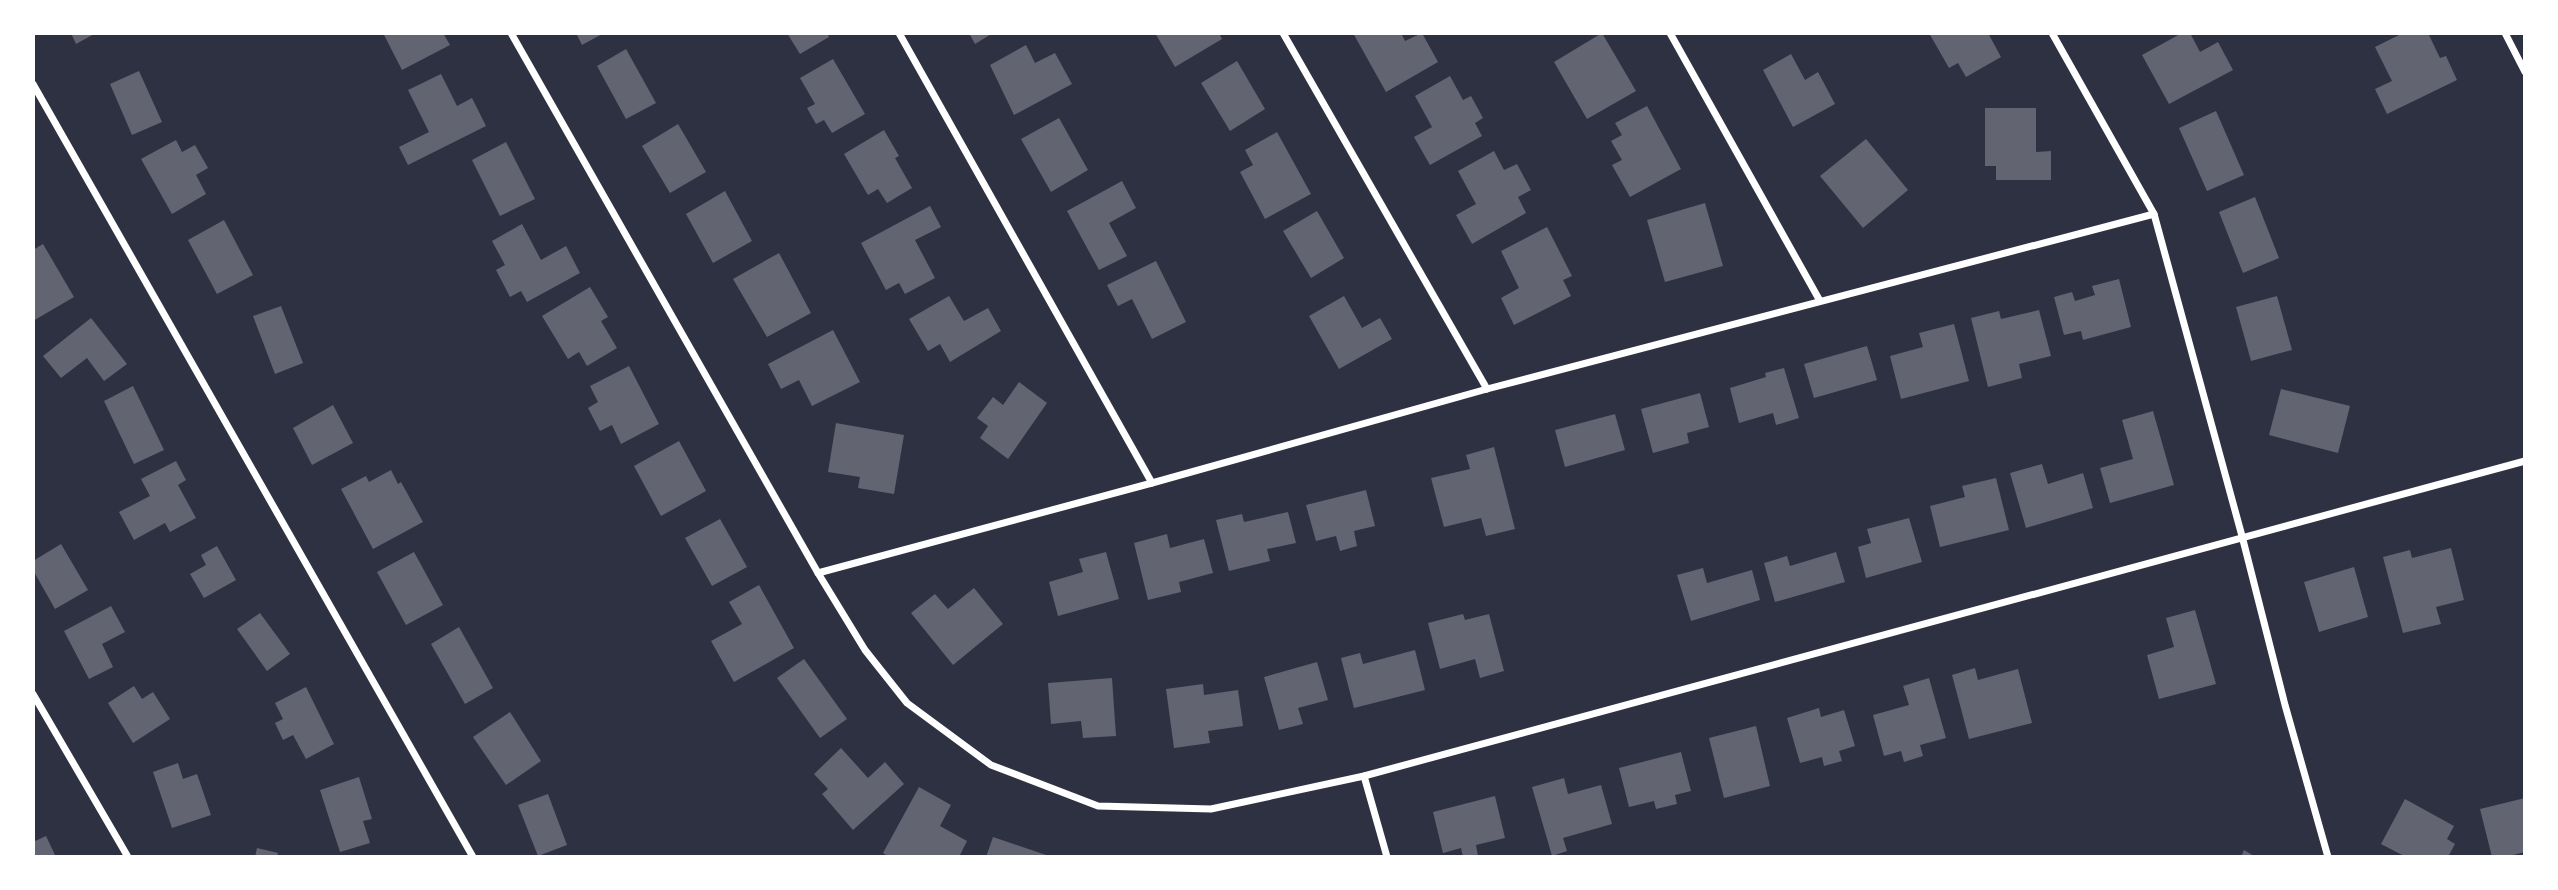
<svg xmlns="http://www.w3.org/2000/svg" width="2558" height="890" viewBox="0 0 2558 890" font-family="'Sofia Sans Condensed',sans-serif">
  <style>
    .building { fill: #626471 }
    .lines { fill: none; stroke-linecap: round; stroke-linejoin: round }
    .minor { stroke: #fff; stroke-width: 7 }
  </style>
  <rect width="100%" height="100%" fill="#2d3142"/>
  <!-- building -->
  <g class="building">
    <polygon points="71,33 96,33 76,44"/>
    <polygon points="383,33 443,33 450,45 402,70"/>
    <polygon points="576,33 604,33 582,45"/>
    <polygon points="787,33 827,33 829,37 800,54"/>
    <polygon points="969,33 993,33 975,44"/>
    <polygon points="1155,33 1219,33 1222,39 1175,67"/>
    <polygon points="1353,33 1401,33 1405,41 1422,33 1438,62 1386,92"/>
    <polygon points="1602,33 1636,91 1587,119 1554,62"/>
    <polygon points="1929,33 1988,33 2001,57 1966,77 1958,63 1949,68"/>
    <polygon points="2182,33 2190,33 2200,52 2218,42 2233,70 2169,104 2142,55"/>
    <polygon points="2403,33 2428,33 2440,58 2446,56 2457,80 2387,114 2375,89 2392,81 2375,47"/>
    <polygon points="1026,45 1035,63 1055,53 1072,84 1014,115 990,65"/>
    <polygon points="626,49 656,103 626,119 597,66"/>
    <polygon points="1791,54 1805,80 1818,72 1835,104 1793,127 1763,70"/>
    <polygon points="833,59 865,114 832,133 824,120 816,124 807,108 815,104 800,78"/>
    <polygon points="1237,61 1265,109 1230,131 1201,83"/>
    <polygon points="139,71 162,122 132,135 110,84"/>
    <polygon points="441,74 457,106 472,98 486,126 408,165 399,147 429,132 408,90"/>
    <polygon points="1450,76 1463,100 1471,96 1483,118 1475,123 1482,136 1430,165 1414,137 1432,127 1415,96"/>
    <polygon points="1647,106 1681,169 1630,197 1612,165 1622,160 1611,141 1622,135 1615,123"/>
    <polygon points="1985,108 2036,108 2036,152 2051,151 2051,180 1996,180 1996,166 1985,166"/>
    <polygon points="2216,111 2244,175 2207,191 2179,128"/>
    <polygon points="1059,118 1088,170 1051,192 1021,139"/>
    <polygon points="678,124 706,172 670,193 642,146"/>
    <polygon points="884,130 899,156 895,158 912,188 887,203 878,189 868,195 844,154"/>
    <polygon points="1277,132 1311,194 1265,219 1240,172 1253,165 1245,150"/>
    <polygon points="1866,139 1908,190 1863,228 1820,176"/>
    <polygon points="176,140 182,152 195,145 208,168 196,175 206,194 172,214 141,159"/>
    <polygon points="506,142 535,199 500,216 472,160"/>
    <polygon points="1494,151 1504,170 1517,164 1531,190 1518,197 1526,213 1472,244 1456,215 1476,204 1458,171"/>
    <polygon points="1122,181 1136,208 1109,223 1127,256 1099,270 1067,211"/>
    <polygon points="725,191 752,241 713,263 686,214"/>
    <polygon points="2255,197 2279,258 2243,273 2219,212"/>
    <polygon points="1705,203 1723,266 1665,282 1647,220"/>
    <polygon points="930,206 941,227 915,240 935,278 905,294 899,283 886,290 861,243"/>
    <polygon points="1317,211 1344,258 1311,278 1283,231"/>
    <polygon points="224,220 253,275 217,294 188,240"/>
    <polygon points="522,224 541,260 566,246 580,273 527,302 521,291 510,297 496,270 505,265 492,241"/>
    <polygon points="1547,227 1572,276 1563,280 1571,296 1514,325 1501,298 1519,288 1501,251"/>
    <polygon points="43,244 74,297 33,321 33,250"/>
    <polygon points="779,253 811,313 767,337 733,279"/>
    <polygon points="1156,261 1186,322 1152,339 1132,299 1118,306 1107,285"/>
    <polygon points="2119,279 2131,327 2083,340 2081,331 2064,335 2054,297 2072,292 2075,301 2095,295 2092,286"/>
    <polygon points="590,287 608,317 601,321 617,348 587,366 579,352 568,359 542,316"/>
    <polygon points="949,296 964,321 988,308 1001,331 950,362 940,344 928,351 909,319"/>
    <polygon points="1344,296 1362,328 1380,318 1392,339 1339,369 1309,316"/>
    <polygon points="2277,296 2292,350 2251,361 2236,307"/>
    <polygon points="281,306 303,363 275,374 253,316"/>
    <polygon points="2039,310 2051,356 2019,364 2022,378 1988,387 1971,318 1999,311 2001,319"/>
    <polygon points="91,318 127,364 104,381 87,358 61,378 43,356"/>
    <polygon points="1954,324 1969,381 1901,399 1890,356 1923,347 1919,333"/>
    <polygon points="833,330 860,382 812,406 799,380 781,389 768,364"/>
    <polygon points="1867,346 1877,380 1814,398 1804,364"/>
    <polygon points="629,366 659,424 621,444 612,425 600,431 588,408 598,402 590,386"/>
    <polygon points="1784,368 1799,418 1776,425 1773,413 1739,423 1730,388 1766,377 1765,373"/>
    <polygon points="1019,382 1047,403 1008,459 980,438 988,426 977,418 993,397 1003,405"/>
    <polygon points="133,386 164,450 134,464 104,401"/>
    <polygon points="2281,389 2350,406 2338,453 2269,435"/>
    <polygon points="1700,393 1709,427 1687,433 1689,443 1653,453 1641,409"/>
    <polygon points="333,405 353,443 312,465 293,428"/>
    <polygon points="2153,411 2174,485 2110,503 2100,468 2133,459 2122,420"/>
    <polygon points="1615,414 1625,450 1565,467 1555,430"/>
    <polygon points="836,423 904,435 894,494 858,488 860,477 828,472"/>
    <polygon points="679,441 706,491 661,516 634,466"/>
    <polygon points="1494,447 1515,529 1486,536 1481,518 1444,527 1431,478 1470,469 1466,455"/>
    <polygon points="176,461 186,480 178,485 196,518 170,532 165,523 134,540 119,512 150,496 141,479"/>
    <polygon points="2042,464 2048,484 2083,473 2093,508 2026,528 2010,473"/>
    <polygon points="391,470 398,484 401,482 423,522 373,549 341,489 366,476 369,482"/>
    <polygon points="1996,478 2009,530 1940,547 1930,506 1965,497 1962,486"/>
    <polygon points="1366,490 1375,526 1354,531 1357,546 1340,551 1336,536 1316,541 1306,505"/>
    <polygon points="1288,512 1296,543 1267,549 1270,561 1229,571 1216,520 1242,514 1244,522"/>
    <polygon points="1909,518 1922,562 1866,578 1858,547 1871,543 1867,529"/>
    <polygon points="720,519 747,567 712,586 685,538"/>
    <polygon points="1167,534 1170,548 1204,539 1213,573 1179,582 1181,592 1148,600 1134,543"/>
    <polygon points="61,544 88,590 55,609 33,570 33,561"/>
    <polygon points="217,546 236,580 204,598 190,574 206,565 201,555"/>
    <polygon points="2451,548 2464,600 2436,607 2441,624 2403,633 2383,557 2410,550 2412,558"/>
    <polygon points="414,552 443,605 406,625 377,572"/>
    <polygon points="1106,552 1119,599 1058,616 1049,582 1083,572 1079,559"/>
    <polygon points="1836,552 1845,582 1775,602 1764,563 1787,556 1790,566"/>
    <polygon points="2354,567 2368,617 2319,632 2304,582"/>
    <polygon points="1703,568 1707,583 1752,570 1760,600 1691,621 1677,575"/>
    <polygon points="759,585 794,648 734,682 711,641 742,624 729,602"/>
    <polygon points="974,588 1003,624 953,665 911,613 935,594 948,609"/>
    <polygon points="111,606 125,632 102,644 113,667 89,679 64,631"/>
    <polygon points="2195,610 2216,684 2159,699 2147,655 2174,647 2166,618"/>
    <polygon points="260,613 290,654 267,671 237,629"/>
    <polygon points="1463,614 1465,620 1489,614 1504,671 1480,678 1475,659 1440,669 1428,623"/>
    <polygon points="459,627 493,688 465,704 431,644"/>
    <polygon points="1415,650 1425,690 1354,708 1341,658 1360,653 1363,664"/>
    <polygon points="804,659 847,719 820,738 777,678"/>
    <polygon points="1317,662 1328,700 1298,708 1303,724 1279,730 1264,677"/>
    <polygon points="1975,668 1978,680 2018,669 2032,723 1969,739 1952,675"/>
    <polygon points="1112,678 1116,736 1083,738 1081,721 1051,724 1048,683"/>
    <polygon points="1929,678 1946,738 1920,745 1923,756 1904,762 1901,751 1884,756 1873,715 1909,705 1903,686"/>
    <polygon points="1203,684 1204,695 1238,690 1243,726 1208,731 1210,743 1174,748 1166,689"/>
    <polygon points="134,686 142,699 153,692 170,719 133,743 108,703"/>
    <polygon points="306,687 334,744 306,759 293,735 283,740 275,723 283,719 275,703"/>
    <polygon points="1819,708 1821,717 1844,710 1855,746 1839,751 1842,761 1824,766 1822,757 1800,763 1787,718"/>
    <polygon points="510,712 541,761 506,785 473,737"/>
    <polygon points="1756,726 1770,786 1724,798 1709,738"/>
    <polygon points="841,748 868,778 885,762 904,784 853,830 822,794 828,789 814,774"/>
    <polygon points="1681,752 1691,791 1675,795 1677,804 1656,809 1654,801 1629,807 1619,768"/>
    <polygon points="178,763 183,779 197,774 211,815 172,828 153,772"/>
    <polygon points="359,777 372,819 363,821 370,843 340,852 320,790"/>
    <polygon points="1564,778 1568,794 1601,785 1612,824 1563,838 1567,851 1552,856 1532,787"/>
    <polygon points="919,787 951,805 940,826 967,841 959,857 889,857 883,853"/>
    <polygon points="548,794 567,845 538,856 518,805"/>
    <polygon points="1495,796 1505,838 1476,845 1478,856 1474,857 1463,857 1461,848 1443,853 1433,812"/>
    <polygon points="2525,798 2525,852 2505,857 2492,857 2480,809"/>
    <polygon points="2405,799 2454,826 2447,839 2455,844 2448,857 2406,857 2381,844"/>
    <polygon points="46,836 56,857 33,857 33,842"/>
    <polygon points="993,837 1049,856 1049,857 986,857"/>
    <polygon points="257,848 278,853 277,857 255,857"/>
    <polygon points="2244,850 2256,857 2241,857"/>
  </g>
  <g class="lines">
    <!-- minor -->
    <g class="minor">
      <polyline points="511,33 818,573 865,650 907,703 991,765 1098,806 1211,809 1364,776 2525,461"/>
      <polyline points="899,33 1152,483"/>
      <polyline points="1283,33 1487,389"/>
      <polyline points="1670,33 1820,301"/>
      <polyline points="2052,33 2154,214 2242,536 2285,705 2328,857"/>
      <polyline points="2505,33 2525,72"/>
      <polyline points="33,84 473,857"/>
      <polyline points="818,573 1152,483 1487,389 2154,214"/>
      <polyline points="33,694 128,857"/>
      <polyline points="1364,776 1387,857"/>
    </g>
  </g>
  <!-- border -->
  <rect width="2558" height="890" fill="none" stroke="#ffffff" stroke-width="70"/>
</svg>
